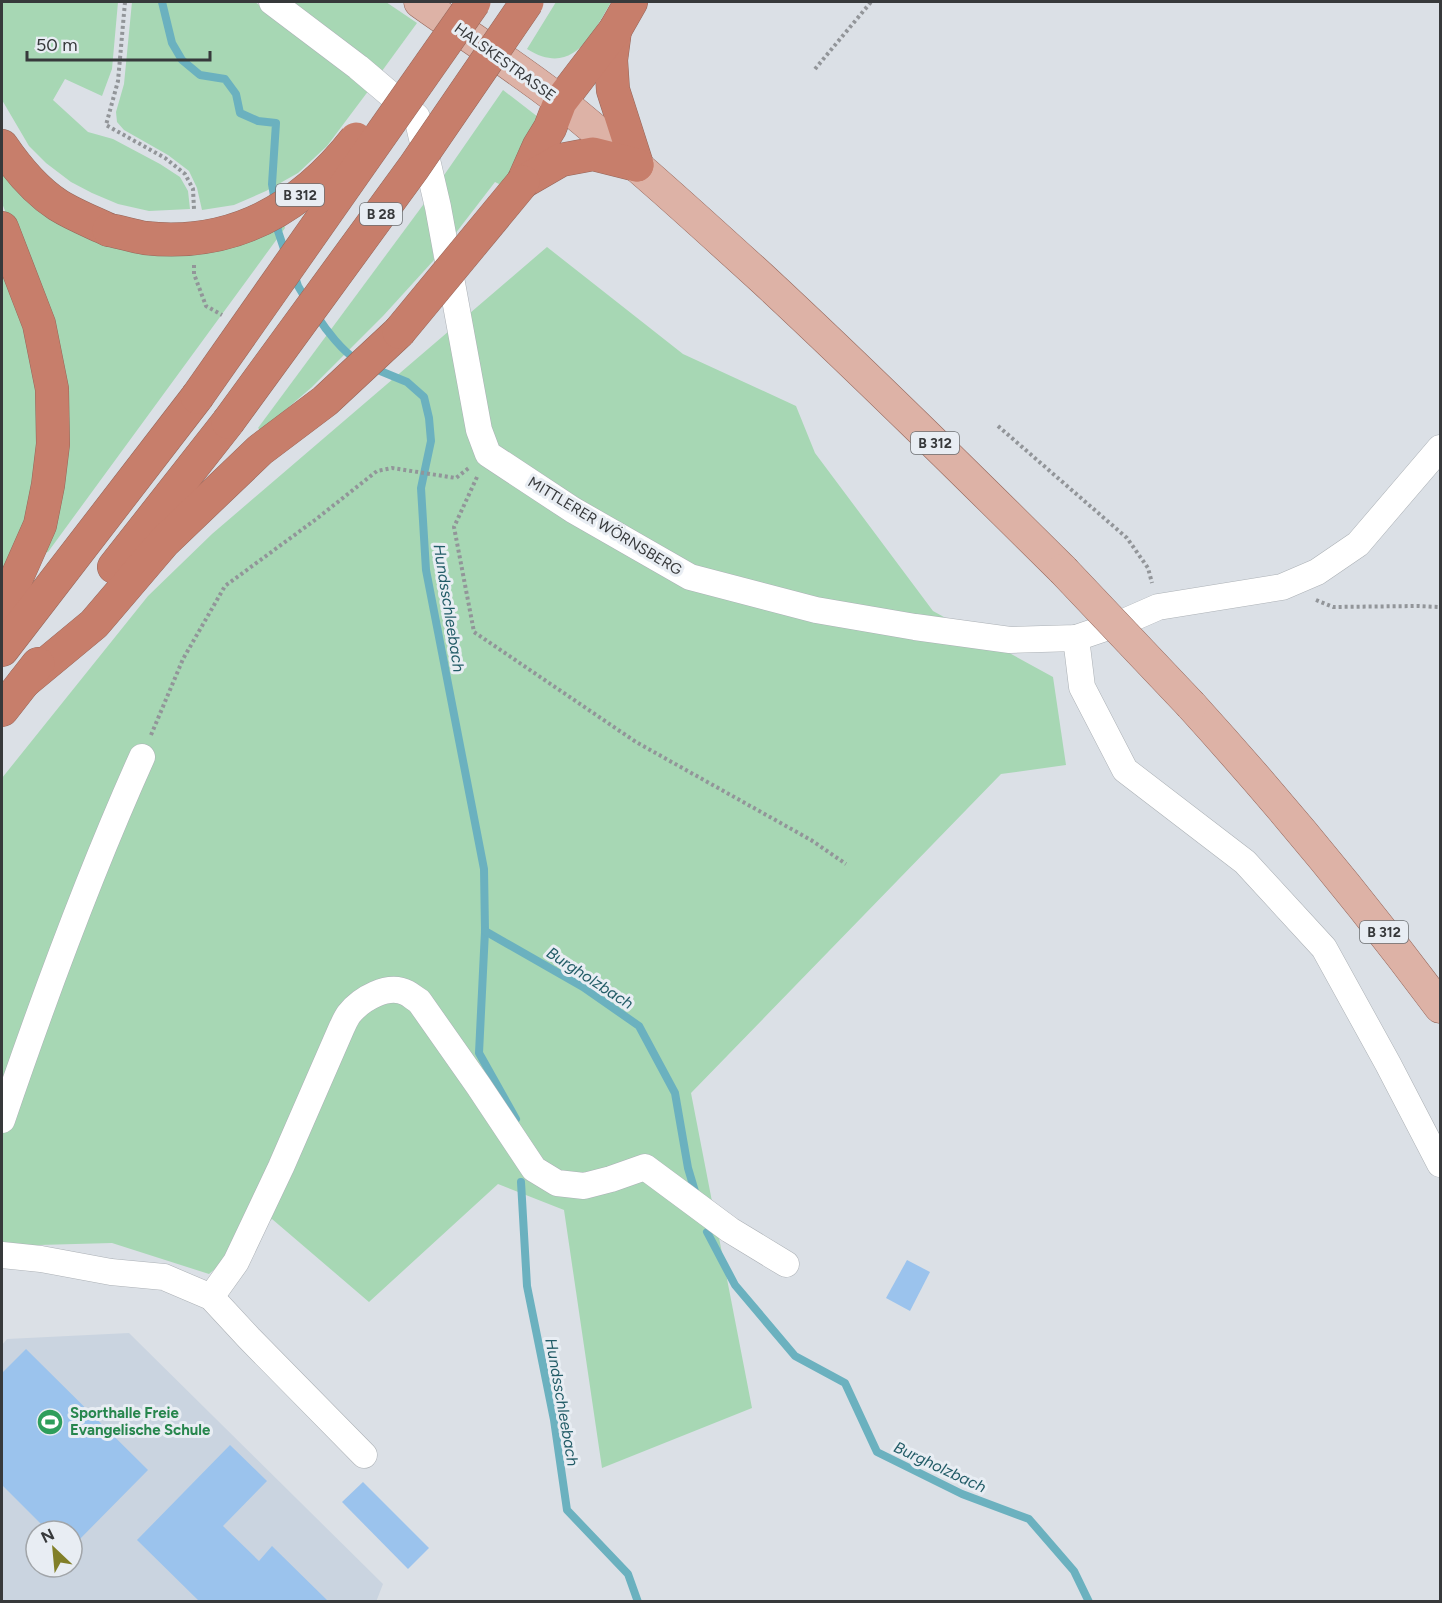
<svg xmlns="http://www.w3.org/2000/svg" width="1442" height="1603" viewBox="0 0 1442 1603" font-family="Figtree,sans-serif">
  <style>
    .built { fill: #cad4e0; fill-rule: evenodd }
    .green { fill: #a7d7b4 }
    .lines { fill: none; stroke-linecap: round; stroke-linejoin: round }
    .stream { stroke: #6bb1bf; stroke-width: 8 }
    .building { fill: #9bc3ed }
    .minor-casing { stroke: #acb1b6; stroke-width: 27 }
    .major-casing { stroke: #95665a; stroke-width: 33 }
    .highway-casing { stroke: #95665a; stroke-width: 34 }
    .path { stroke: #929599; stroke-width: 4; stroke-dasharray: 3 3; stroke-linecap: butt }
    .minor { stroke: #fff; stroke-width: 26 }
    .major { stroke: #ddb2a6; stroke-width: 32 }
    .highway { stroke: #c77e6b; stroke-width: 33 }
    .major-bridge-casing { stroke: #95665a; stroke-width: 33; stroke-linecap: butt }
    .highway-bridge-casing { stroke: #95665a; stroke-width: 34; stroke-linecap: butt }
    .major-bridge { stroke: #ddb2a6; stroke-width: 32 }
    .highway-bridge { stroke: #c77e6b; stroke-width: 33 }
    .labels { text-anchor: middle; dominant-baseline: central; stroke-width: 6; stroke-linejoin: round; paint-order: stroke }
    .shield { fill: #e8edf3; stroke: #6c6f72; stroke-width: 1.5 }
    .shield-label { font-size: 14px; font-weight: bold; fill: #37393b }
    .street-label { font-size: 15px; fill: #37393b; stroke: #e8edf3 }
    .leisure-label { font-size: 15px; font-weight: bold; fill: #27864d; stroke: #e8edf3; text-anchor: start }
    .water-label { font-size: 16px; font-style: italic; fill: #225c67; stroke: #e8edf3 }
  </style>
  <rect width="100%" height="100%" fill="#dbe0e6"/>
  <!-- built -->
  <path class="built" d="M 129,1333 L 383,1584 L 376,1602 L 2,1602 L 2,1345 L 7,1339 ZM 36,1531 L 72,1531 L 72,1567 L 36,1567 Z"/>
  <!-- green -->
  <g class="green">
    <polygon points="2,2 118,2 112,69 102,96 65,79 53,100 88,132 113,139 160,164 180,177 188,191 190,209 149,211 118,204 92,193 71,182 46,163 29,146 2,100"/>
    <polygon points="132,2 255,2 349,73 369,90 327,146 298,173 266,191 234,205 202,210 197,188 189,171 168,155 124,130 117,122 116,112 124,84"/>
    <polygon points="284,2 386,2 417,23 382,71"/>
    <path d="M 556,2 L 611,2 C 591,37 572,77 527,49 Z"/>
    <polygon points="503,90 538,117 534,139 501,185 495,182 455,234 440,181"/>
    <polygon points="2,155 111,237 284,225 285,228 48,552 43,553 47,321 2,203"/>
    <polygon points="426,201 434,260 383,316 312,387 261,431 258,428"/>
    <polygon points="547,247 683,354 796,406 815,453 933,611 1053,677 1066,765 1001,774 691,1093 752,1408 602,1468 564,1210 498,1184 369,1302 272,1219 209,1274 112,1243 2,1246 2,778 148,596 212,534"/>
    <polygon points="2,262 32,336 38,384 36,485 2,591"/>
  </g>
  <g class="lines">
    <!-- stream -->
    <g class="stream">
      <polyline points="162,2 172,43 182,60 200,75 225,79 236,94 240,113 258,121 276,123 272,184 275,202"/>
      <polyline points="277,220 278,231 286,255"/>
      <polyline points="294,274 298,286 307,301"/>
      <path d="M 317,316 C 326,330 343,352 357,360"/>
      <polyline points="373,368 407,382 424,397 429,418 431,441 421,488 426,570 484,869 485,931 479,1053 516,1119"/>
      <polyline points="485,931 583,987 639,1026 675,1093 688,1168 696,1195"/>
      <polyline points="521,1182 527,1286 554,1420 567,1510 628,1574 638,1602"/>
      <polyline points="707,1232 735,1285 795,1356 845,1383 877,1452 962,1494 1029,1519 1074,1571 1089,1602"/>
    </g>
  </g>
  <!-- building -->
  <g class="building">
    <polygon points="907,1260 930,1272 910,1311 886,1298"/>
    <polygon points="26,1349 148,1470 72,1547 72,1531 48,1531 2,1485 2,1373"/>
    <polygon points="230,1445 267,1481 223,1526 259,1561 272,1546 329,1602 200,1602 137,1540"/>
    <polygon points="363,1482 429,1548 408,1569 342,1502"/>
  </g>
  <g class="lines">
    <defs>
      <g id="minor">
        <polyline points="272,2 358,67 417,117 438,207 479,430 488,454 573,510 690,577 816,610 915,627 1010,640 1076,638 1126,621 1158,607 1282,587 1317,572 1358,544 1440,448"/>
        <polyline points="1076,638 1082,687 1125,770 1245,862 1324,948 1388,1064 1440,1164"/>
        <path d="M 2,1120 C 44,997 89,875 142,757"/>
        <polyline points="2,1255 41,1259 111,1272 164,1277 211,1297 249,1338 364,1455"/>
        <path d="M 211,1297 L 236,1262 L 281,1167 L 342,1027 C 344,1023 346,1018 349,1014 C 361,999 388,983 407,993 C 411,995 415,999 419,1001 L 478,1085 L 534,1169 L 557,1183 L 584,1186 L 611,1179 L 645,1167 L 730,1230 L 786,1264"/>
      </g>
      <g id="major">
        <path d="M 420,2 C 466,35 515,66 560,101 C 630,158 697,219 764,280 C 866,375 964,472 1063,570"/>
        <path d="M 1191,705 C 1279,802 1362,902 1440,1007"/>
      </g>
      <g id="highway">
        <polyline points="615,30 611,60 613,90 637,165"/>
        <path d="M 2,146 C 17,168 35,190 58,205 C 74,215 92,222 109,230"/>
        <polyline points="523,182 539,146 550,128 560,102 615,30 631,2"/>
        <polyline points="523,182 561,160 593,154 637,165"/>
        <polyline points="2,228 39,324 52,389 53,444 48,485 40,525 2,611"/>
        <polyline points="114,567 228,422"/>
        <polyline points="2,650 197,397"/>
        <polyline points="24,682 94,624 164,542 260,450 325,401 399,332"/>
        <polyline points="2,710 38,664"/>
      </g>
    </defs>
    <!-- minor casing -->
    <use href="#minor" class="minor-casing"/>
    <!-- major casing -->
    <use href="#major" class="major-casing"/>
    <!-- highway casing -->
    <use href="#highway" class="highway-casing"/>
    <!-- path -->
    <g class="path">
      <polyline points="125,2 118,81 106,125 165,158 185,174 193,189 194,209"/>
      <polyline points="815,69 871,2"/>
      <polyline points="194,265 194,274 206,306 222,315"/>
      <polyline points="998,426 1127,538 1148,568 1152,583"/>
      <polyline points="477,477 454,527 474,632 636,742 811,840 846,864"/>
      <polyline points="1316,600 1333,607 1417,606 1440,607"/>
      <polyline points="151,735 183,659 225,586 315,520 377,471 392,468 456,478 470,467"/>
    </g>
    <!-- minor -->
    <use href="#minor" class="minor"/>
    <!-- major -->
    <use href="#major" class="major"/>
    <!-- highway -->
    <use href="#highway" class="highway"/>
    <defs>
      <polyline id="major-bridge" points="1063,570 1191,705"/>
      <g id="highway-bridge">
        <path d="M 109,230 C 121,232 133,236 145,238 C 235,248 303,207 356,139"/>
        <polyline points="399,332 523,182"/>
        <polyline points="197,397 474,2"/>
        <polyline points="228,422 414,167 527,2"/>
      </g>
    </defs>
    <!-- major-bridge casing -->
    <use href="#major-bridge" class="major-bridge-casing"/>
    <!-- highway-bridge casing -->
    <use href="#highway-bridge" class="highway-bridge-casing"/>
    <!-- major-bridge -->
    <use href="#major-bridge" class="major-bridge"/>
    <!-- highway-bridge -->
    <use href="#highway-bridge" class="highway-bridge"/>
  </g>
  <!-- icons -->
  <defs>
    <symbol id="stadium-disc" viewBox="-11 -11 22 22"><circle r="9.5" fill="#2e9e5b" stroke="#e8edf3"/><path d="M0-5a6.5 5 0 1 0 0 10a6.5 5 0 1 0 0-10ZM-3.5-1.8h7v3.6h-7Z" fill="#fff"/></symbol>
  </defs>
  <g fill-rule="evenodd">
    <use href="#stadium-disc" x="35" y="1407" width="30" height="30"/>
  </g>
  <g class="labels">
    <!-- shield labels -->
    <g class="shield">
      <rect x="276" y="184" width="48" height="22" rx="4.5"/>
      <rect x="360" y="203" width="42" height="22" rx="4.5"/>
      <rect x="911" y="432" width="48" height="22" rx="4.5"/>
      <rect x="1360" y="921" width="48" height="22" rx="4.5"/>
    </g>
    <g class="shield-label">
      <text x="300" y="195">B 312</text>
      <text x="381" y="214">B 28</text>
      <text x="935" y="443">B 312</text>
      <text x="1384" y="932">B 312</text>
    </g>
    <!-- street labels -->
    <g class="street-label">
      <text transform="translate(505 62) rotate(36)">HALSKESTRASSE</text>
      <text transform="translate(605 526) rotate(31)">MITTLERER WÖRNSBERG</text>
    </g>
    <!-- leisure labels -->
    <g class="leisure-label">
      <text x="70" y="1413">Sporthalle Freie<tspan x="70" dy="17">Evangelische Schule</tspan></text>
    </g>
    <!-- water labels -->
    <g class="water-label">
      <text transform="translate(449 608) rotate(81)">Hundsschleebach</text>
      <text transform="translate(590 978) rotate(33)">Burgholzbach</text>
      <text transform="translate(562 1402) rotate(80)">Hundsschleebach</text>
      <text transform="translate(940 1467) rotate(25)">Burgholzbach</text>
    </g>
  </g>
  <!-- border -->
  <rect width="1442" height="1603" fill="none" stroke="#37393b" stroke-width="6"/>
  <!-- north arrow -->
  <g transform="translate(54 1549) rotate(334)"><circle r="28" fill="#e8edf3" stroke="#a1a5a9" stroke-width="1.5"/>
  <path d="M0-4.5L10 22L0 15L-10 22Z" fill="#817f28"/>
  <text y="-9" font-size="16" font-weight="bold" text-anchor="middle" fill="#37393b">N</text>
  </g>
  <!-- scale -->
  <path d="M27 51v9h183v-9" fill="none" stroke="#37393b" stroke-width="3"/>
  <text x="36" y="51" font-size="18" fill="#37393b" stroke="#e8edf3" stroke-width="4.5" paint-order="stroke">50 m</text>
</svg>
